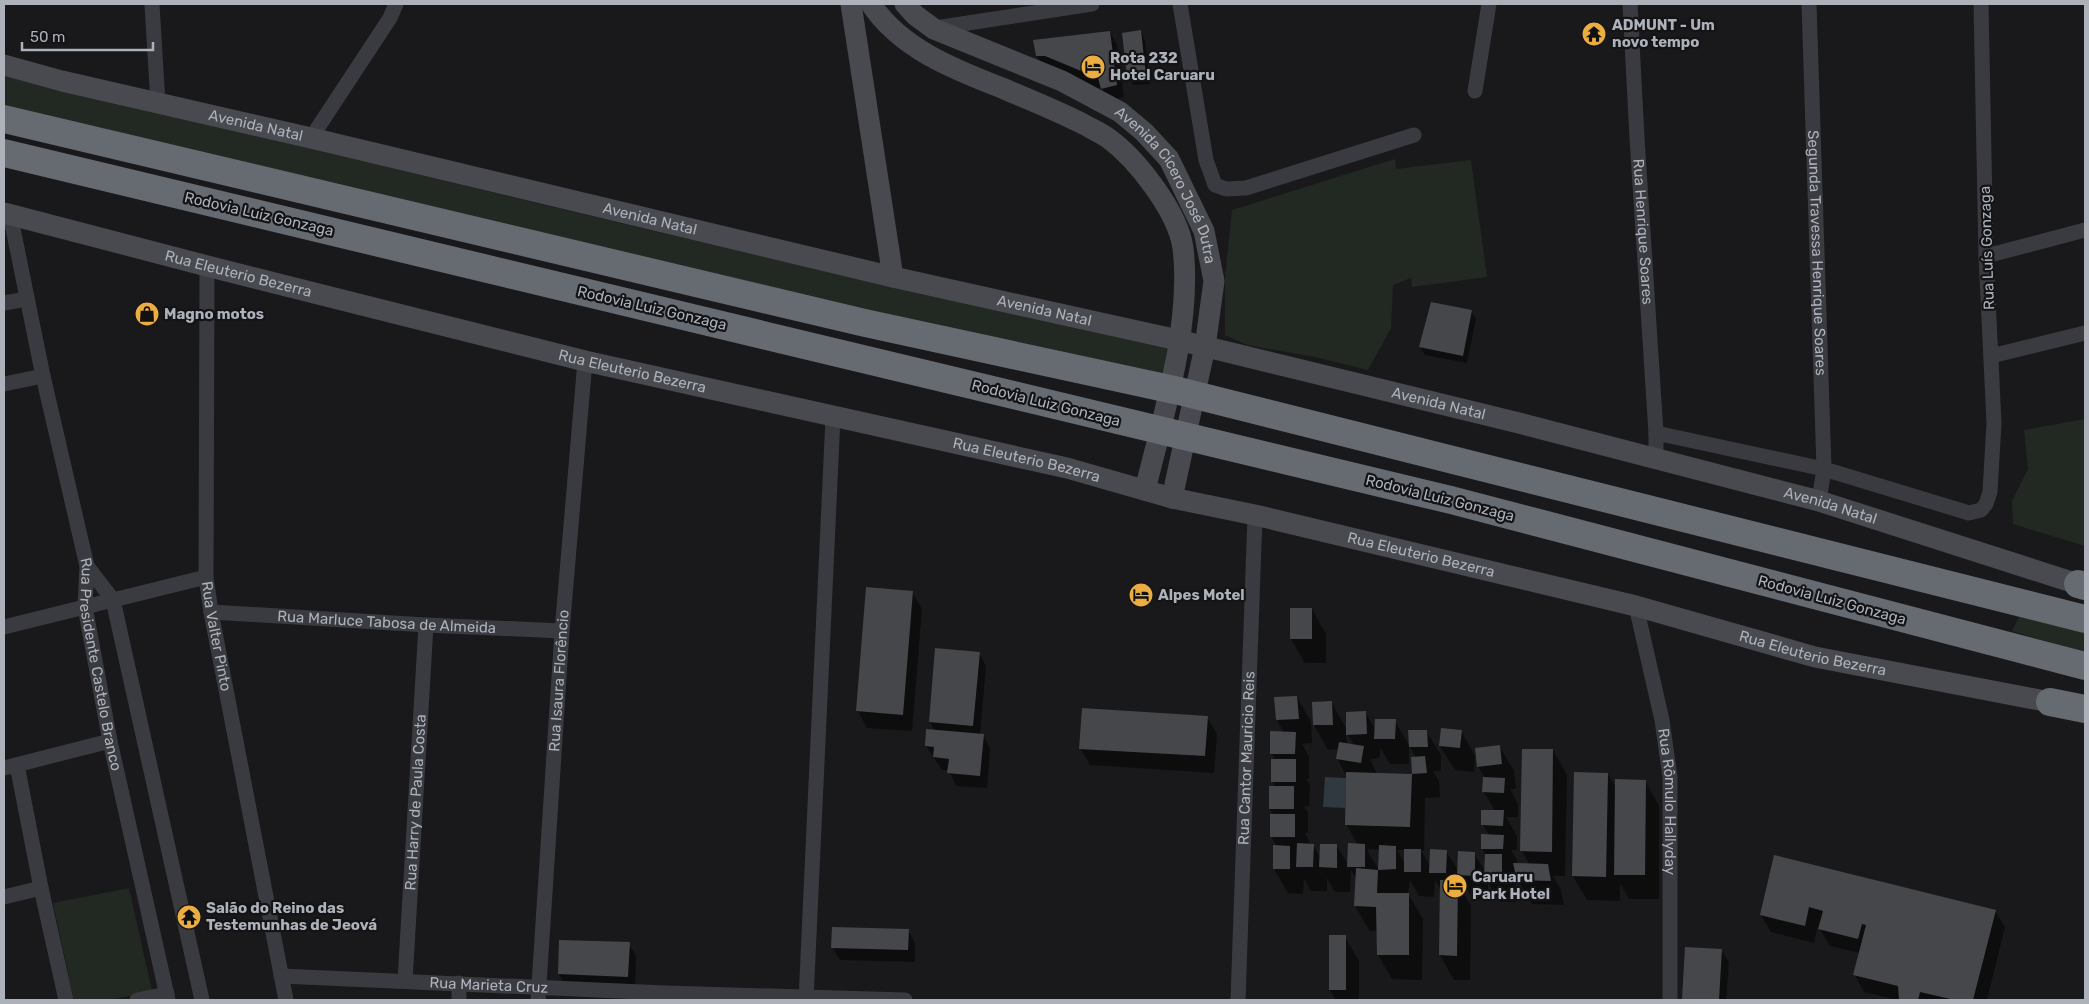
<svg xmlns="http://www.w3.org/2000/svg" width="2089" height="1004" viewBox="0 0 2089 1004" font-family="Rubik,sans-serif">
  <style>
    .green { fill: #212922 }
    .water { fill: #2f393f }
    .shadow { fill: #0007; fill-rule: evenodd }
    .building { fill: #46474b }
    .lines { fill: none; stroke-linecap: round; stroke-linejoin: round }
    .street { stroke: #3a3b40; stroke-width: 15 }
    .secondary { stroke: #484a50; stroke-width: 21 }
    .highway { stroke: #666a71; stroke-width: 28 }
    .labels { text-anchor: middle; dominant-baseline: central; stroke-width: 4.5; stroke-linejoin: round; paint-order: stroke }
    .poi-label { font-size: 15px; font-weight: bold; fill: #acb1ba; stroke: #141416; text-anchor: start }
    .street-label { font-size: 15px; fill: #acb1ba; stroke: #141416 }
  </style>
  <rect width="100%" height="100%" fill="#19191b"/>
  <!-- green -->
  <g class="green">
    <path d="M 4,72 C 390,169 777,263 1167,347 L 1161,392 L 4,108 Z"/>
    <polygon points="1395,159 1396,169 1471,160 1487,277 1412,287 1411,278 1393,285 1391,328 1368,370 1315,357 1247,345 1225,335 1225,277 1232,210"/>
    <polygon points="2085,419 2085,546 2013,524 2012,501 2028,469 2024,430"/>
    <polygon points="2023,609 2085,624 2085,653 2012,631"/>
    <polygon points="129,888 152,991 109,1000 74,1000 53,903"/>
  </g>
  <!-- water -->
  <polygon class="water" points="1325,777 1346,778 1345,808 1323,807"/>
  <!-- shadow -->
  <g class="shadow">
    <polygon points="1110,32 1117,45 1124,97 1110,101 1103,90 1053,69 1045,69 1037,56"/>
    <polygon points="1141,32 1145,40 1150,84 1133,85 1129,76"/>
    <polygon points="1471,311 1476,319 1467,363 1425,355 1420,347"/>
    <polygon points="912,592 922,609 912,731 867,728 858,711"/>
    <polygon points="1312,609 1326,634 1326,663 1305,663 1291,639"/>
    <polygon points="979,653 986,666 980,735 983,735 990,748 987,788 956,786 949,770 942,770 926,746 935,731 930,722"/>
    <path d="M 1297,697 L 1311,722 L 1312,743 L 1302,744 L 1309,757 L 1309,779 L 1306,779 L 1310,785 L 1309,806 L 1304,806 L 1308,812 L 1308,833 L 1305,833 L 1309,840 L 1309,845 L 1313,845 L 1321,858 L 1336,845 L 1349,866 L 1358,845 L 1346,824 L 1347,777 L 1337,758 L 1338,749 L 1328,750 L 1314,725 L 1313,703 L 1332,703 L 1347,730 L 1365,712 L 1376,730 L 1395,721 L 1409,745 L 1409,764 L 1390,764 L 1380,747 L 1380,758 L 1370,759 L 1377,774 L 1413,775 L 1412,758 L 1416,757 L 1410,747 L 1426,731 L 1441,755 L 1441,771 L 1433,771 L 1439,781 L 1440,797 L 1425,798 L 1424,851 L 1421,851 L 1431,867 L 1446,851 L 1459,872 L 1474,853 L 1486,873 L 1486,855 L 1482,849 L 1489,835 L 1482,824 L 1495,811 L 1484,792 L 1485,778 L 1478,766 L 1500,747 L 1514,771 L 1516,789 L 1510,789 L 1518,804 L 1518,817 L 1506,817 L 1517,836 L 1517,850 L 1511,850 L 1517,860 L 1517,864 L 1530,865 L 1522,851 L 1553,750 L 1567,775 L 1565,876 L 1553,876 L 1561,890 L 1564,905 L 1532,904 L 1518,879 L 1517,874 L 1512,874 L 1516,880 L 1515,902 L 1500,902 L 1488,882 L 1488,900 L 1473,899 L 1461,878 L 1460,887 L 1471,906 L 1470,980 L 1454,980 L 1440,955 L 1441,890 L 1435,880 L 1434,897 L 1419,896 L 1410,880 L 1408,894 L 1423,919 L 1422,980 L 1392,979 L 1378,955 L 1378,931 L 1370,931 L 1355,906 L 1357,880 L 1351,870 L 1350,892 L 1335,892 L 1327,878 L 1327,891 L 1311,891 L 1304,878 L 1303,894 L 1288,893 L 1274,869 L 1277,847 L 1271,836 L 1274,815 L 1270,809 L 1275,787 L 1272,781 L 1275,760 L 1271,753 L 1284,733 L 1277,720 L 1276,698 ZM 1346,732 L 1354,745 L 1347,744 ZM 1367,849 L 1380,850 L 1379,870 L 1371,857 ZM 1397,850 L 1405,850 L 1405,864 Z"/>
    <polygon points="1207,717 1217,734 1214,773 1090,765 1080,748"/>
    <polygon points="1461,731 1475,756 1474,772 1455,770 1440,746"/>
    <polygon points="1608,774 1616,788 1645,781 1659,806 1659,899 1629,899 1620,883 1620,901 1587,900 1573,876"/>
    <polygon points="1775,857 1995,911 2005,927 1987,1000 1899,1000 1864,992 1855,975 1860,953 1830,946 1818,926 1814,943 1771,932 1761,915"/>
    <polygon points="908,930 915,943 915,962 840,960 833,948"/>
    <polygon points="1345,937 1359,961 1359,1000 1336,1000 1330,990"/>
    <polygon points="629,944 636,956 635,989 566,987 559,974"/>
    <polygon points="1721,950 1729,962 1726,1000 1684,1000 1683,998"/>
  </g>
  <!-- building -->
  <g class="building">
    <polygon points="1141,30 1146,76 1127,77 1122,33"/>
    <polygon points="1110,31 1117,85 1101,89 1098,78 1045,56 1036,56 1033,40"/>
    <polygon points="1431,302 1472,310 1463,356 1419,347"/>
    <polygon points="866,587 913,591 903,715 856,711"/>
    <rect x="1290" y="608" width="22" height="31"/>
    <polygon points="935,648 980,652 973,726 929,722"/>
    <polygon points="1297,696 1299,719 1276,720 1274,697"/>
    <polygon points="1332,701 1333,725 1313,725 1312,702"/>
    <polygon points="1082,708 1208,716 1205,756 1079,749"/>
    <polygon points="1366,711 1367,734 1346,735 1346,712"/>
    <polygon points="1375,719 1396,719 1395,739 1374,739"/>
    <polygon points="1441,728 1462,730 1460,748 1439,746"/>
    <polygon points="926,729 984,734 980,776 947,773 949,759 933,757 934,747 925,746"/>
    <polygon points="1408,730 1427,730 1428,747 1409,747"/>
    <polygon points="1270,731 1296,732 1295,754 1270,754"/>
    <polygon points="1339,742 1364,746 1361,763 1336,759"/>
    <polygon points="1500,745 1502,764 1477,767 1475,748"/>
    <polygon points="1522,749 1553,749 1552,852 1520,851"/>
    <polygon points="1425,756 1427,773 1412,774 1411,757"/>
    <rect x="1271" y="759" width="25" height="23"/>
    <polygon points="1346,772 1412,774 1410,827 1345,825"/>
    <polygon points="1574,772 1608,773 1606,877 1572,876"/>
    <polygon points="1483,777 1505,778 1504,793 1482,792"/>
    <polygon points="1615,779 1646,780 1645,875 1614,875"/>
    <rect x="1269" y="786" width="25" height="23"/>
    <polygon points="1481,810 1504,810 1503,826 1481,825"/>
    <rect x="1270" y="814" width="25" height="23"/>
    <polygon points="1481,834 1504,835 1503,849 1481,849"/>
    <polygon points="1297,843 1314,844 1313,867 1296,867"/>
    <polygon points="1348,843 1365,844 1365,867 1347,867"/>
    <polygon points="1320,844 1337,844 1337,868 1319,867"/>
    <polygon points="1273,845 1290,846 1290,869 1273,869"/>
    <polygon points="1379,845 1396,846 1396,869 1378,870"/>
    <rect x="1404" y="849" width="17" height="23"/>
    <polygon points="1430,849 1447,850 1446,873 1429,873"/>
    <polygon points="1458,851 1475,852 1475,876 1457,875"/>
    <polygon points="1485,854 1502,854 1502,878 1484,877"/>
    <polygon points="1774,855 1996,910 1973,1000 1955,1000 1920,992 1918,1000 1899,1000 1898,986 1853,975 1866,925 1862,924 1858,939 1818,929 1823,911 1809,907 1805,926 1760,915"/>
    <polygon points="1513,863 1548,864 1551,881 1517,880"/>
    <polygon points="1356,868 1378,870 1377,893 1409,893 1409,955 1377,955 1376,907 1354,906"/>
    <polygon points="1440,880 1458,880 1457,956 1439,955"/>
    <polygon points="832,927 909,929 908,950 831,948"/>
    <rect x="1329" y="935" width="17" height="55"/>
    <polygon points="559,940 630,942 628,977 558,974"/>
    <polygon points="1685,947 1722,949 1719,1000 1682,999"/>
  </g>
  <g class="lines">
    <!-- street -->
    <g class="street">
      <polyline points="152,4 158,104"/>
      <polyline points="1180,4 1206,160 1215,185 1226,189 1246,188 1414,135"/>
      <path id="s1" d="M 1630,4 L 1637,138 L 1656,433 L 1656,459"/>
      <path id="s2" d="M 1809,4 L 1824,469 L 1819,501"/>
      <polyline points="935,28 1092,4"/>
      <polyline points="1475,91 1489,4"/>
      <polyline points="311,138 390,18 396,4"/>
      <path id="s3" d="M 10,214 L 43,376 L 87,566 L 85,607 L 110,741 L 168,1000"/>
      <polyline points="1986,256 2085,230"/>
      <path id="s4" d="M 207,266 L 206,577 L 211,612 L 286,1000"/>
      <polyline points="4,303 27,299"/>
      <polyline points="1991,356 2085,333"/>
      <polyline points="4,384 43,376"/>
      <polyline points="1656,433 1824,469 1969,513 1981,510 1986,504 1990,492 1994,423 1986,256 1981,4"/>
      <polyline points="87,566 113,600 202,1000"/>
      <path id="s5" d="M 1636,606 L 1662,720 L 1670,777 L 1670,1000"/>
      <path id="s6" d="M 211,612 L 426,625 L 562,631"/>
      <polyline points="4,627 206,577"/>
      <polyline points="17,765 41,888 66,1000"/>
      <polyline points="4,768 110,741"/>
      <polyline points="4,897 41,888"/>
      <path id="s7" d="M 281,976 L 665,993 L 905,1000"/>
      <path id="s8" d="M 405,981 L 426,625"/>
      <polyline points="137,1000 167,994"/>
      <polyline points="459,1000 459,983"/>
      <path id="s9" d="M 538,1000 L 562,631 L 585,361"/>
      <polyline points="806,1000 833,417"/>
      <path id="s10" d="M 1238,1000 L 1255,515"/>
    </g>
    <!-- secondary -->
    <g class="secondary">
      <polyline points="851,4 893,277"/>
      <path d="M 871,4 C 900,48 953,69 1002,88 C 1030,100 1058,111 1085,125 C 1092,129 1101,133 1108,138 C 1137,159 1178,212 1183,248 C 1192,324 1163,417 1145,490"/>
      <path id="s11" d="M 905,4 L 915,15 L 934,29 L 1062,81 L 1120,112 L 1144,132 L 1169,159 L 1204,231 L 1214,281 L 1205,347 L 1172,498"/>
      <path id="s12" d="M 4,65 L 62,81 L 311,138 L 893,277 L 1178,340 L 1519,423 L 1819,501 L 2078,584"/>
      <path id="s13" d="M 4,213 L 207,266 L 585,361 L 1067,468 L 1172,498 L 1255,515 L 1636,606 L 1815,657 L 2050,702"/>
    </g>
    <!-- highway -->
    <g class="highway">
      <polyline points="4,119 865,323 1179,391 2085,619"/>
      <polyline points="4,153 1451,500 2085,666"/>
      <polyline points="2078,584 2085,586"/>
      <polyline points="2050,702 2085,709"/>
    </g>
  </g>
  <!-- icons -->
  <defs>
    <symbol id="temple-disc" viewBox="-11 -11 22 22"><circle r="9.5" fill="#ecae41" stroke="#141416"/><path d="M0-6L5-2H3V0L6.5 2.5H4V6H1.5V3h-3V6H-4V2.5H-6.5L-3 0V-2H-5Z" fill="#111"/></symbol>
    <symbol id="hotel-disc" viewBox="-11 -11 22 22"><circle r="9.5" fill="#ecae41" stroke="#141416"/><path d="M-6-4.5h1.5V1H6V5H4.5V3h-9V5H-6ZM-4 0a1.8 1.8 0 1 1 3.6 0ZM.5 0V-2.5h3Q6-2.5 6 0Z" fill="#111"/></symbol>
    <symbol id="shop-disc" viewBox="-11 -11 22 22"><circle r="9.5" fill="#ecae41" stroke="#141416"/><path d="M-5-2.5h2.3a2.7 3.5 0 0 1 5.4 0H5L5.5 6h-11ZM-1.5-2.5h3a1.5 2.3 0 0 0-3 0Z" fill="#111"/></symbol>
  </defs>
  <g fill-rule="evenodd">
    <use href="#temple-disc" x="1580" y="20" width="28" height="28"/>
    <use href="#hotel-disc" x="1079" y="53" width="28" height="28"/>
    <use href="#shop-disc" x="133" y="300" width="28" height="28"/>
    <use href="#hotel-disc" x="1127" y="581" width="28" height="28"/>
    <use href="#hotel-disc" x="1441" y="872" width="28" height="28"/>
    <use href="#temple-disc" x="175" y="903" width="28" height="28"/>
  </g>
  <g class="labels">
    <!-- poi labels -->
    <g class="poi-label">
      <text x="1612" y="25">ADMUNT - Um<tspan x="1612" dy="17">novo tempo</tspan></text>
      <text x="1110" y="58">Rota 232<tspan x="1110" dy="17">Hotel Caruaru</tspan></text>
      <text x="164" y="314">Magno motos</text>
      <text x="1158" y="595">Alpes Motel</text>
      <text x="1472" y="877">Caruaru<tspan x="1472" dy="17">Park Hotel</tspan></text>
      <text x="206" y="908">Salão do Reino das<tspan x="206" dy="17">Testemunhas de Jeová</tspan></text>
    </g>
    <!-- street labels -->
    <g class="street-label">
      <text stroke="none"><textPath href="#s12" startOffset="259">Avenida Natal</textPath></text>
      <text stroke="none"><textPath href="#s11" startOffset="331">Avenida Cícero José Dutra</textPath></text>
      <text transform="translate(259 214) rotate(13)">Rodovia Luiz Gonzaga</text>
      <text stroke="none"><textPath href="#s12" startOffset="664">Avenida Natal</textPath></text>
      <text stroke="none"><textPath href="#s1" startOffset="228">Rua Henrique Soares</textPath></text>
      <text transform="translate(1987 248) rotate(-92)">Rua Luís Gonzaga</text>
      <text stroke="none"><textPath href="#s2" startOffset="249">Segunda Travessa Henrique Soares</textPath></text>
      <text stroke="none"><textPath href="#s13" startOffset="242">Rua Eleuterio Bezerra</textPath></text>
      <text transform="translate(652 308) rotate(13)">Rodovia Luiz Gonzaga</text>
      <text stroke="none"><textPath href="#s12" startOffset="1069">Avenida Natal</textPath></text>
      <text stroke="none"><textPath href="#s13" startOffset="648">Rua Eleuterio Bezerra</textPath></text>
      <text transform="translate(1046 403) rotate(14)">Rodovia Luiz Gonzaga</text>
      <text stroke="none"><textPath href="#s12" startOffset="1474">Avenida Natal</textPath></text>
      <text stroke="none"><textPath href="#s13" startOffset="1052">Rua Eleuterio Bezerra</textPath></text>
      <text transform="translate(1440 498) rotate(14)">Rodovia Luiz Gonzaga</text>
      <text stroke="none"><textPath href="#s12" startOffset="1879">Avenida Natal</textPath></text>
      <text stroke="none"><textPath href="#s13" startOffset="1458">Rua Eleuterio Bezerra</textPath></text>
      <text transform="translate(1832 600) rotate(15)">Rodovia Luiz Gonzaga</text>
      <text stroke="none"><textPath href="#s6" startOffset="176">Rua Marluce Tabosa de Almeida</textPath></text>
      <text stroke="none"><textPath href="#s4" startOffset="371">Rua Valter Pinto</textPath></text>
      <text stroke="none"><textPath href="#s13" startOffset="1862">Rua Eleuterio Bezerra</textPath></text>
      <text stroke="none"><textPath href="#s3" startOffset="460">Rua Presidente Castelo Branco</textPath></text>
      <text stroke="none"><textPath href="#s9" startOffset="320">Rua Isaura Florêncio</textPath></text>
      <text stroke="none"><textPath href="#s10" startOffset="242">Rua Cantor Mauricio Reis</textPath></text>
      <text stroke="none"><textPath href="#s5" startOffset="199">Rua Rômulo Hallyday</textPath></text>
      <text stroke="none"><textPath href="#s8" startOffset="179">Rua Harry de Paula Costa</textPath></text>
      <text stroke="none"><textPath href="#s7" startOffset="208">Rua Marieta Cruz</textPath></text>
    </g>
  </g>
  <!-- border -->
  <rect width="2089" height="1004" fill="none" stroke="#acb1ba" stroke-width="10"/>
  <!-- scale -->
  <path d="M22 42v8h131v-8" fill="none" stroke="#acb1ba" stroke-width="2.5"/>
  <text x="30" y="42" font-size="15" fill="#acb1ba" stroke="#141416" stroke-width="4" paint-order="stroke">50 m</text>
</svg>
